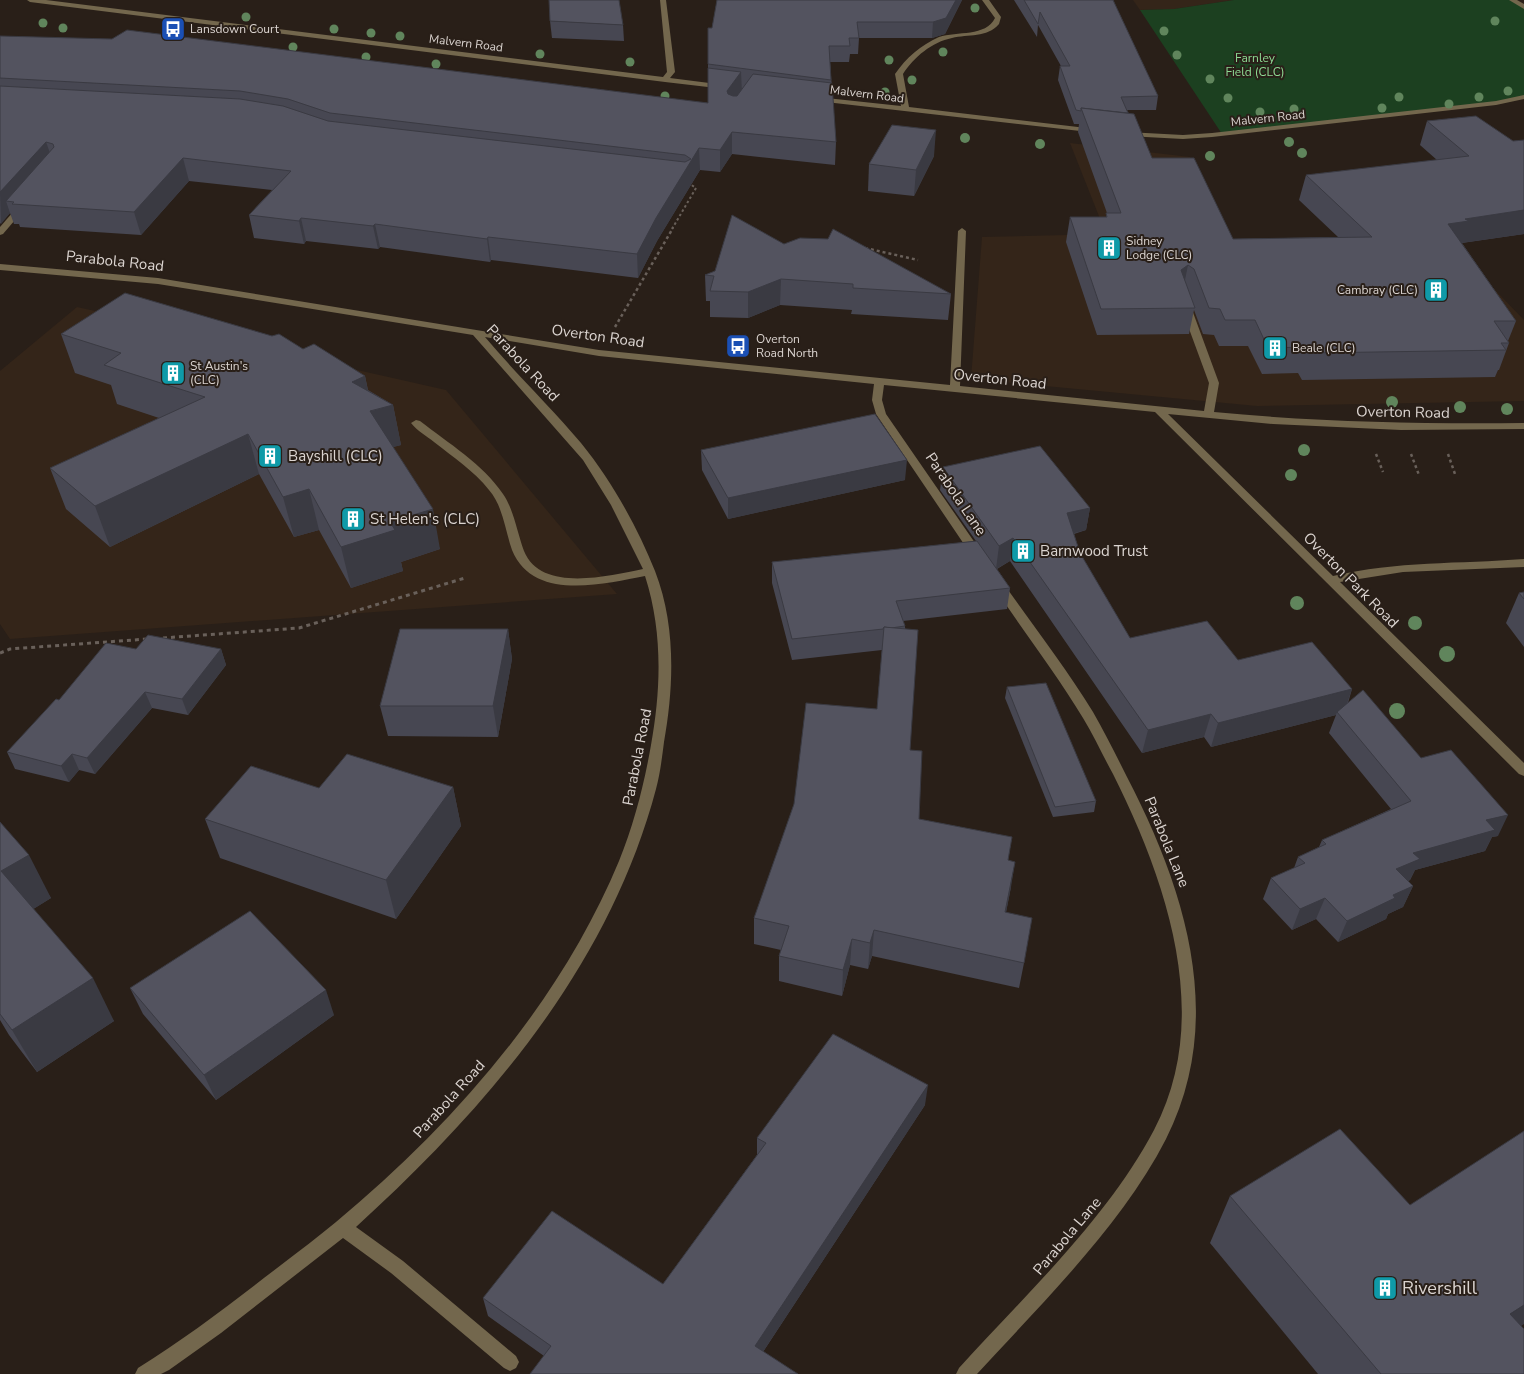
<svg xmlns="http://www.w3.org/2000/svg" width="1524" height="1374" viewBox="0 0 1524 1374" font-family="'Nunito Sans',sans-serif">
  <style>
    .education { fill: #342519 }
    .green { fill: #1c4020 }
    .lines { fill: none; stroke-linecap: round; stroke-linejoin: round }
    .path-far2 { stroke: #69605a; stroke-width: 2; stroke-dasharray: 2.5 2.5; stroke-linecap: butt }
    .path-far1 { stroke: #69605a; stroke-width: 2.5; stroke-dasharray: 3 3; stroke-linecap: butt }
    .path { stroke: #69605a; stroke-width: 3; stroke-dasharray: 4 4; stroke-linecap: butt }
    .minor { fill: #73674d; fill-rule: evenodd }
    .tree { fill: #60855c }
    .wall { fill: #474752 }
    .shaded-wall { fill: #3a3a42 }
    .building { fill: #53535f; stroke: #3a3a42 }
    .labels { text-anchor: middle; dominant-baseline: central; stroke-width: 4; stroke-linejoin: round; paint-order: stroke }
    .far-poi-label { font-size: 12px; fill: #dbd4d0; stroke: #291f18; text-anchor: start }
    .far-street-label { font-size: 12px; fill: #dbd4d0; stroke: #291f18 }
    .far-park-label { font-size: 12px; fill: #8dd993; stroke: #291f18 }
    .street-label { font-size: 15px; fill: #dbd4d0; stroke: #291f18 }
    .poi-label { font-size: 15px; fill: #dbd4d0; stroke: #291f18; text-anchor: start }
    .near-poi-label { font-size: 18px; fill: #dbd4d0; stroke: #291f18; text-anchor: start }
  </style>
  <rect width="100%" height="100%" fill="#291f18"/>
  <!-- education -->
  <g class="education">
    <polygon points="1133,0 1234,0 1174,9 1140,10"/>
    <polygon points="1070,143 1190,157 1242,257 1466,260 1524,320 1524,401 1257,406 971,379 982,237 1106,234"/>
    <polygon points="77,307 446,390 617,594 10,639 0,624 0,371"/>
  </g>
  <!-- green -->
  <polygon class="green" points="1234,0 1512,0 1524,7 1524,97 1496,103 1222,134 1140,10 1174,9"/>
  <g class="lines">
    <!-- path-far2 -->
    <polyline class="path-far2" points="672,229 696,188 687,182"/>
    <!-- path-far1 -->
    <g class="path-far1">
      <polyline points="865,248 918,260"/>
      <polyline points="615,327 673,228"/>
      <polyline points="1376,454 1383,472"/>
      <polyline points="1411,454 1419,475"/>
      <polyline points="1448,454 1455,474"/>
    </g>
    <!-- path -->
    <g class="path">
      <polyline points="163,638 299,628 465,578"/>
      <polyline points="0,653 10,649 147,639"/>
    </g>
    <!-- minor -->
    <g class="minor">
      <polygon points="27,0 46,0 663,77 667,72 660,0 666,0 675,72 670,78 725,85 729,87 725,89 665,82 30,2"/>
      <path d="M 982,0 L 989,0 L 1001,17 L 999,24 C 987,38 968,34 952,38 C 932,42 914,57 903,74 L 909,107 L 1095,129 L 1098,129 L 1098,133 L 817,101 L 813,99 L 817,97 L 901,106 L 895,74 C 906,58 921,45 939,37 C 957,31 986,37 995,18 Z"/>
      <polygon points="1509,0 1517,0 1524,4 1524,9"/>
      <polygon points="1524,95 1524,99 1496,105 1212,137 1183,139 1127,136 1123,134 1127,132 1183,135 1212,133 1496,101"/>
      <polygon points="20,204 27,206 3,234 0,235 0,227"/>
      <path d="M 962,228 L 966,231 L 960,386 L 1204,411 L 1209,383 L 1181,307 L 1186,304 L 1191,307 L 1219,383 L 1214,412 C 1317,422 1420,424 1524,423 L 1524,429 L 1401,430 L 1273,424 L 1168,414 L 1333,576 C 1396,561 1460,564 1524,559 L 1524,567 L 1403,572 L 1340,582 L 1524,763 L 1524,776 L 1519,774 L 1155,412 L 884,385 L 882,400 L 886,414 L 984,556 L 978,560 L 974,559 L 876,414 L 872,400 L 874,384 L 599,356 L 485,337 C 516,374 550,406 581,443 C 611,480 637,526 655,571 C 676,625 674,686 664,742 C 662,758 660,774 656,789 C 609,966 488,1107 356,1227 L 403,1261 L 516,1356 L 519,1362 L 516,1368 L 510,1371 L 504,1368 L 391,1273 L 343,1238 L 221,1333 L 169,1370 L 161,1374 L 135,1374 L 138,1368 C 188,1337 234,1301 281,1265 C 299,1251 318,1237 336,1222 C 453,1125 560,1003 619,861 C 634,824 644,785 651,745 C 661,689 663,632 645,576 C 603,584 533,602 512,550 C 505,530 503,506 489,490 C 474,471 453,457 434,442 C 427,436 417,431 411,423 L 416,420 L 420,421 C 448,443 483,464 503,494 C 514,510 517,532 524,551 C 541,593 608,576 643,569 L 611,505 L 583,460 L 473,335 L 158,284 L 0,270 L 0,264 L 158,278 L 599,350 L 950,385 L 958,231 Z"/>
      <path d="M 1000,583 L 1004,584 C 1034,627 1066,668 1093,712 C 1105,733 1116,755 1127,777 C 1185,889 1227,1018 1166,1139 C 1122,1225 1042,1303 977,1374 L 956,1374 L 959,1368 C 1026,1294 1107,1219 1154,1130 C 1214,1016 1166,880 1113,774 C 1103,756 1094,736 1083,718 C 1056,673 1023,631 994,587 Z"/>
    </g>
  </g>
  <!-- trees -->
  <g class="tree">
    <circle cx="975" cy="8" r="4.5"/>
    <circle cx="246" cy="17" r="4.5"/>
    <circle cx="1495" cy="21" r="4.5"/>
    <circle cx="43" cy="23" r="4.5"/>
    <circle cx="63" cy="28" r="4.5"/>
    <circle cx="334" cy="29" r="4.5"/>
    <circle cx="1164" cy="31" r="4.5"/>
    <circle cx="371" cy="33" r="4.5"/>
    <circle cx="400" cy="36" r="4.5"/>
    <circle cx="293" cy="47" r="4.5"/>
    <circle cx="943" cy="52" r="4.5"/>
    <circle cx="540" cy="54" r="4.5"/>
    <circle cx="1177" cy="55" r="4.5"/>
    <circle cx="366" cy="57" r="4.5"/>
    <circle cx="889" cy="60" r="4.5"/>
    <circle cx="630" cy="62" r="4.5"/>
    <circle cx="436" cy="64" r="4.5"/>
    <circle cx="1210" cy="79" r="4.5"/>
    <circle cx="912" cy="80" r="4.5"/>
    <circle cx="1508" cy="91" r="4.5"/>
    <circle cx="885" cy="92" r="4.5"/>
    <circle cx="665" cy="96" r="4.5"/>
    <circle cx="1399" cy="97" r="4.5"/>
    <circle cx="1479" cy="97" r="4.5"/>
    <circle cx="1228" cy="98" r="4.5"/>
    <circle cx="1449" cy="104" r="4.5"/>
    <circle cx="1382" cy="108" r="4.5"/>
    <circle cx="1294" cy="109" r="4.5"/>
    <circle cx="1260" cy="112" r="4.5"/>
    <circle cx="965" cy="138" r="5"/>
    <circle cx="1289" cy="142" r="5"/>
    <circle cx="1040" cy="144" r="5"/>
    <circle cx="1302" cy="153" r="5"/>
    <circle cx="1210" cy="156" r="5"/>
    <circle cx="1392" cy="402" r="6"/>
    <circle cx="1460" cy="407" r="6"/>
    <circle cx="1507" cy="409" r="6"/>
    <circle cx="1304" cy="450" r="6"/>
    <circle cx="1291" cy="475" r="6"/>
    <circle cx="1297" cy="603" r="7"/>
    <circle cx="1415" cy="623" r="7"/>
    <circle cx="1447" cy="654" r="8"/>
    <circle cx="1397" cy="711" r="8"/>
  </g>
  <!-- wall -->
  <g class="wall">
    <polygon points="717,0 962,0 945,34 932,38 859,38 858,54 850,54 849,62 830,62 836,142 835,165 732,154 720,172 700,170 657,241 638,278 491,260 490,262 380,247 378,249 306,241 304,244 254,238 249,215 272,190 189,181 141,235 20,227 19,224 14,224 10,213 0,224 0,36 708,103 708,28 712,28"/>
    <polygon points="1014,0 1113,0 1158,96 1156,110 1127,110 1152,158 1233,239 1338,237 1299,200 1306,175 1437,160 1420,145 1427,121 1476,116 1524,234 1462,243 1516,321 1508,341 1509,343 1499,370 1498,370 1495,377 1302,380 1298,373 1262,374 1248,346 1219,346 1214,335 1203,334 1194,310 1189,334 1097,335 1066,242 1070,217 1106,217 1106,213 1107,213 1078,132 1079,124 1074,124 1058,80 1060,66 1061,66 1038,25 1037,37"/>
    <polygon points="550,21 623,25 624,41 552,38"/>
    <polygon points="934,156 914,196 868,191 869,164"/>
    <polygon points="784,244 951,294 948,320 851,314 852,310 780,305 748,318 710,317 710,301 706,301 705,275"/>
    <polygon points="61,334 303,349 365,376 368,390 393,405 401,445 393,447 440,549 401,562 403,571 351,588 319,530 294,537 259,474 110,547 66,509 50,468 159,418 117,404 111,385 75,373"/>
    <polygon points="701,450 905,480 728,519 702,470"/>
    <polygon points="943,467 1090,508 1086,530 1074,534 1080,553 1130,638 1238,660 1352,689 1348,703 1421,758 1498,836 1492,837 1485,851 1415,870 1410,880 1408,881 1413,886 1403,907 1388,914 1386,919 1338,942 1316,919 1292,930 1263,899 1271,878 1294,868 1298,857 1319,847 1322,840 1391,809 1329,733 1336,715 1211,747 1204,737 1142,753 1010,561 997,569 1010,588 1007,609 903,621 905,626 910,750 919,819 1012,837 1008,860 1011,887 1006,912 1024,963 1019,988 872,956 868,969 850,965 842,996 779,981 779,956 781,950 754,944 754,918 877,709 882,650 792,660 772,583 772,562 976,541 940,490"/>
    <polygon points="1524,592 1524,647 1506,623 1519,593"/>
    <polygon points="508,629 512,659 498,737 388,736 380,706"/>
    <polygon points="136,649 221,649 226,665 188,715 152,708 95,774 79,770 69,782 15,769 7,752 59,700"/>
    <polygon points="1007,687 1096,801 1094,812 1053,817 1005,698"/>
    <polygon points="453,787 461,826 396,919 220,858 205,819 319,788"/>
    <polygon points="0,822 51,898 33,909 114,1021 37,1072 9,1035 0,1020"/>
    <polygon points="130,988 334,1015 216,1100 143,1014"/>
    <polygon points="925,1105 763,1352 544,1356 488,1316 483,1298 663,1284 757,1155 757,1138"/>
    <polygon points="1230,1196 1521,1326 1524,1374 1318,1374 1210,1243"/>
  </g>
  <!-- shaded-wall -->
  <g class="shaded-wall">
    <polygon points="956,0 962,0 945,34 932,38 933,22"/>
    <polygon points="741,72 742,93 727,113 727,91"/>
    <polygon points="936,130 934,156 914,196 916,170"/>
    <polygon points="732,132 732,154 720,172 720,150"/>
    <polygon points="46,142 54,164 6,201 10,213 1,224 0,192"/>
    <polygon points="699,148 700,170 657,241 638,278 637,254 656,218"/>
    <polygon points="183,158 189,181 141,235 134,212"/>
    <polygon points="1524,210 1524,234 1461,243 1448,224 1465,219"/>
    <polygon points="301,218 306,241 304,244 299,221"/>
    <polygon points="375,224 380,247 378,249 373,226"/>
    <polygon points="488,237 491,260 490,262 487,239"/>
    <polygon points="1188,265 1183,290 1181,270"/>
    <polygon points="781,279 780,305 748,318 748,292"/>
    <polygon points="365,376 372,411 393,405 401,445 378,451 352,382"/>
    <polygon points="248,434 259,474 110,547 95,506"/>
    <polygon points="907,460 905,480 728,519 728,498"/>
    <polygon points="309,489 319,530 294,537 283,497"/>
    <polygon points="1090,508 1086,530 1063,536 1067,513"/>
    <polygon points="433,509 440,549 401,562 403,571 351,588 341,547 390,522"/>
    <polygon points="1013,538 1010,561 996,569 999,546"/>
    <polygon points="508,629 512,659 498,737 493,706"/>
    <polygon points="221,649 226,665 188,715 182,699"/>
    <polygon points="1352,689 1344,712 1337,712 1336,715 1211,747 1218,723"/>
    <polygon points="145,692 152,708 95,774 87,758"/>
    <polygon points="1211,714 1204,737 1142,753 1148,730"/>
    <polygon points="72,754 79,770 69,782 61,766"/>
    <polygon points="453,787 461,826 396,919 386,880"/>
    <polygon points="1508,815 1498,836 1492,837 1485,851 1415,870 1410,880 1387,890 1396,869 1413,853 1486,820"/>
    <polygon points="29,855 51,898 24,915 1,871"/>
    <polygon points="1015,862 1011,887 1001,938 1005,912"/>
    <polygon points="1413,886 1403,907 1388,914 1386,919 1338,942 1347,921 1393,895"/>
    <polygon points="1325,898 1316,919 1292,930 1300,909"/>
    <polygon points="874,930 872,956 868,969 870,943"/>
    <polygon points="852,939 850,965 842,996 843,970"/>
    <polygon points="93,978 114,1021 37,1072 12,1030"/>
    <polygon points="326,990 334,1015 216,1100 204,1075"/>
    <polygon points="928,1085 925,1105 755,1364 755,1346"/>
    <polygon points="1524,1305 1524,1324 1477,1358 1510,1314"/>
  </g>
  <!-- building -->
  <g class="building">
    <polygon points="549,0 619,0 623,25 550,21"/>
    <polygon points="717,0 956,0 946,18 933,22 857,22 859,38 849,38 850,46 829,46 831,80 708,64 708,28 712,28"/>
    <polygon points="1024,0 1113,0 1158,96 1121,97 1128,113 1081,108 1081,111 1076,110 1060,66 1070,66 1040,12 1038,24"/>
    <polygon points="127,30 708,103 708,68 741,72 727,91 728,94 733,96 737,96 753,74 832,83 836,142 732,132 720,150 699,148 656,218 637,254 488,237 487,239 375,224 373,226 301,218 299,221 249,215 291,171 183,158 134,212 12,204 14,202 6,201 54,147 53,144 46,142 0,192 0,86 240,99 283,106 328,121 685,162 691,159 685,155 330,113 288,99 240,91 0,78 0,36 112,39"/>
    <polygon points="1081,108 1134,114 1152,158 1194,158 1233,239 1372,237 1306,175 1469,156 1427,121 1476,116 1513,141 1524,140 1524,210 1465,219 1469,221 1448,224 1516,321 1494,321 1509,343 1501,343 1506,350 1310,353 1306,347 1268,348 1255,320 1225,320 1220,309 1209,308 1194,269 1188,265 1181,270 1195,308 1101,309 1070,217 1107,217 1106,213 1121,213"/>
    <polygon points="892,125 936,130 916,170 869,164"/>
    <polygon points="732,215 784,244 800,238 828,239 833,229 951,294 853,288 853,284 781,279 748,292 710,291 714,276 705,275 715,271"/>
    <polygon points="125,293 272,336 279,334 303,349 314,344 365,376 352,382 393,405 370,411 433,509 390,522 395,530 341,547 309,489 283,497 248,434 95,506 50,468 205,397 104,365 121,353 61,334"/>
    <polygon points="875,414 907,460 728,498 701,450"/>
    <polygon points="1040,446 1090,508 1067,513 1080,553 1130,638 1207,621 1238,660 1312,642 1352,689 1218,723 1211,714 1148,730 1013,538 999,546 943,467"/>
    <polygon points="977,541 1010,588 896,601 905,626 891,628 884,627 883,629 792,639 772,562"/>
    <polygon points="1524,592 1524,599 1519,593"/>
    <polygon points="884,627 918,630 910,750 922,751 919,819 1012,837 1008,860 1015,862 1005,912 1032,918 1024,963 874,930 870,943 852,939 843,970 779,956 789,926 754,918 794,804 806,703 877,709"/>
    <polygon points="400,629 508,629 493,706 380,706"/>
    <polygon points="148,635 221,649 182,699 145,692 87,758 72,754 61,766 7,752 56,699 59,700 106,643 136,649"/>
    <polygon points="1046,683 1096,801 1055,807 1007,687"/>
    <polygon points="1363,690 1421,758 1451,750 1508,815 1486,820 1495,830 1413,853 1420,859 1396,869 1413,886 1393,895 1395,898 1347,921 1325,898 1300,909 1271,878 1305,863 1298,857 1326,844 1322,840 1411,801 1337,712"/>
    <polygon points="347,754 453,787 386,880 205,819 251,766 319,788"/>
    <polygon points="0,822 29,855 1,871 93,978 12,1030 0,1014"/>
    <polygon points="250,911 326,990 204,1075 130,988"/>
    <polygon points="833,1034 928,1085 755,1346 798,1374 530,1374 551,1346 483,1298 552,1211 663,1284 766,1143 757,1138"/>
    <polygon points="1340,1129 1410,1205 1524,1131 1524,1305 1510,1314 1524,1329 1524,1374 1381,1374 1230,1196"/>
  </g>
  <!-- icons -->
  <defs>
    <symbol id="bus-square" viewBox="-11 -11 22 22"><rect x="-9" y="-9" width="18" height="18" rx="4" fill="#1a4fb4" stroke="#291f18"/><path d="M-5-6H5V4H4V6H2V4H-2V6H-4V4H-5ZM-3.5-4V0h7V-4ZM-3.5 1.2v1.5H-2V1.2ZM2 1.2v1.5H3.5V1.2Z" fill="#fff"/></symbol>
    <symbol id="building-square" viewBox="-11 -11 22 22"><rect x="-9" y="-9" width="18" height="18" rx="4" fill="#0f9aa8" stroke="#291f18"/><path d="M-4-6H4V6H1V3H-1V6H-4ZM-2.5-4.3h1.7v1.8h-1.7ZM.8-4.3h1.7v1.8H.8ZM-2.5-1h1.7V.8h-1.7ZM.8-1h1.7V.8H.8Z" fill="#fff"/></symbol>
  </defs>
  <g fill-rule="evenodd">
    <use href="#bus-square" x="159" y="15" width="28" height="28"/>
    <use href="#building-square" x="1095" y="234" width="28" height="28"/>
    <use href="#building-square" x="1422" y="276" width="28" height="28"/>
    <use href="#bus-square" x="724" y="332" width="28" height="28"/>
    <use href="#building-square" x="1261" y="334" width="28" height="28"/>
    <use href="#building-square" x="159" y="359" width="28" height="28"/>
    <use href="#building-square" x="256" y="442" width="28" height="28"/>
    <use href="#building-square" x="339" y="505" width="28" height="28"/>
    <use href="#building-square" x="1009" y="537" width="28" height="28"/>
    <use href="#building-square" x="1371" y="1274" width="28" height="28"/>
  </g>
  <g class="labels">
    <!-- far-poi labels -->
    <g class="far-poi-label">
      <text x="190" y="29">Lansdown Court</text>
      <text x="1126" y="241">Sidney<tspan x="1126" dy="14">Lodge (CLC)</tspan></text>
      <text x="1418" y="290" text-anchor="end">Cambray (CLC)</text>
      <text x="756" y="339">Overton<tspan x="756" dy="14">Road North</tspan></text>
      <text x="1292" y="348">Beale (CLC)</text>
      <text x="190" y="366">St Austin's<tspan x="190" dy="14">(CLC)</tspan></text>
    </g>
    <!-- far-street labels -->
    <g class="far-street-label">
      <text transform="translate(466 43) rotate(7)">Malvern Road</text>
      <text transform="translate(867 94) rotate(7)">Malvern Road</text>
      <text transform="translate(1268 118) rotate(-6)">Malvern Road</text>
    </g>
    <!-- far-park labels -->
    <g class="far-park-label">
      <text x="1255" y="58">Farnley<tspan x="1255" dy="14">Field (CLC)</tspan></text>
    </g>
    <!-- street labels -->
    <g class="street-label">
      <text transform="translate(115 261) rotate(6)">Parabola Road</text>
      <text transform="translate(598 336) rotate(8)">Overton Road</text>
      <text transform="translate(523 363) rotate(47)">Parabola Road</text>
      <text transform="translate(1000 379) rotate(6)">Overton Road</text>
      <text transform="translate(1403 412) rotate(1)">Overton Road</text>
      <text transform="translate(956 494) rotate(56)">Parabola Lane</text>
      <text transform="translate(1351 580) rotate(45)">Overton Park Road</text>
      <text transform="translate(637 757) rotate(-79)">Parabola Road</text>
      <text transform="translate(1167 842) rotate(68)">Parabola Lane</text>
      <text transform="translate(449 1099) rotate(-48)">Parabola Road</text>
      <text transform="translate(1067 1236) rotate(-50)">Parabola Lane</text>
    </g>
    <!-- poi labels -->
    <g class="poi-label">
      <text x="288" y="456">Bayshill (CLC)</text>
      <text x="370" y="519">St Helen's (CLC)</text>
      <text x="1040" y="551">Barnwood Trust</text>
    </g>
    <!-- near-poi labels -->
    <g class="near-poi-label">
      <text x="1402" y="1288">Rivershill</text>
    </g>
  </g>
</svg>
